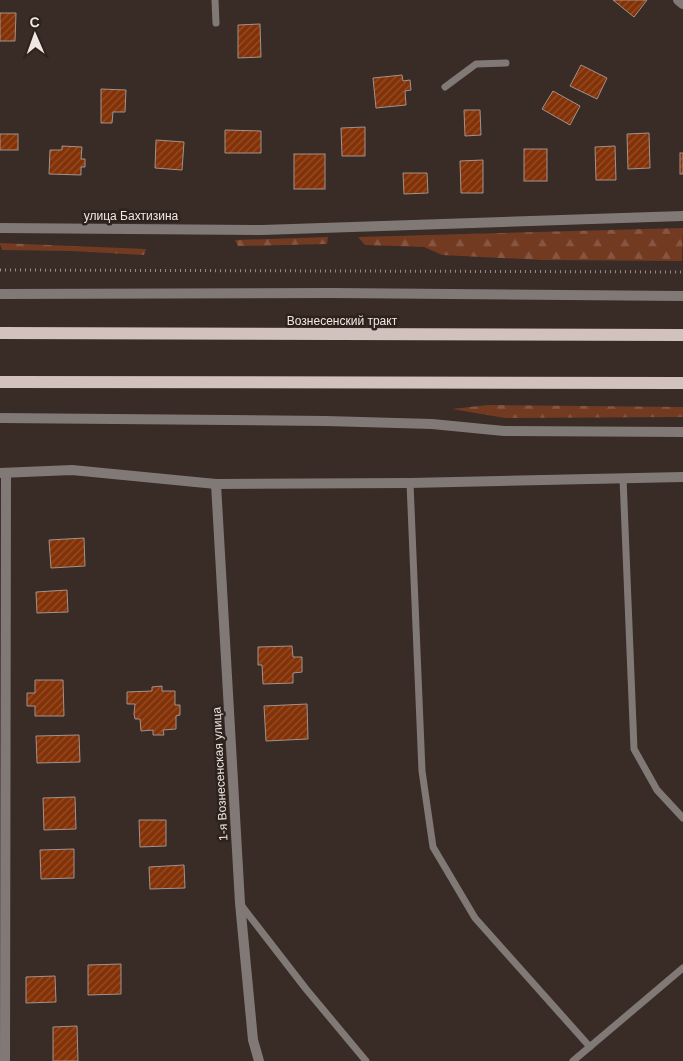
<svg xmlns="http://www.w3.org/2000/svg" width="683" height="1061" viewBox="0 0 683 1061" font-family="Helvetica,sans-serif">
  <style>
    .forest { fill: url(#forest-firs) }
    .building { fill: url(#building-hatch); stroke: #a2928b }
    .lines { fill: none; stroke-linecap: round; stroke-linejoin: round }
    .path { stroke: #988c88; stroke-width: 3; stroke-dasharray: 1 4; stroke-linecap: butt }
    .lane { stroke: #807976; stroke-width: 7 }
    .street { stroke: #807976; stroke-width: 10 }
    .primary { stroke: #d1c2bd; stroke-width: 12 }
    .labels { text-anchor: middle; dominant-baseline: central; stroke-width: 5; stroke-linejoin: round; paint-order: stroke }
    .street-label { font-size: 12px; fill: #f0e7e3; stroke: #2e221d }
  </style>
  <defs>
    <pattern id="forest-firs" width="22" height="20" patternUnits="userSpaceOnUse" patternTransform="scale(1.25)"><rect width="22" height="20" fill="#733a22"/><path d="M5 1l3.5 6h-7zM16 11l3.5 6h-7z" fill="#875642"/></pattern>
    <pattern id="building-hatch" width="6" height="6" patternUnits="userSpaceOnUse" patternTransform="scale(1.25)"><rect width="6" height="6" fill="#833207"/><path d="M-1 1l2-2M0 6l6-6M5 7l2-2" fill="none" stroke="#95502b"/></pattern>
  </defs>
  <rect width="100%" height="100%" fill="#392b26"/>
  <!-- forest -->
  <g class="forest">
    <polygon points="683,228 682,261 542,260 442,255 424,247 365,245 358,237"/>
    <polygon points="328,237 327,244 238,246 235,240"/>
    <polygon points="0,244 0,243 146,249 144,255 71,251 2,250"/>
    <polygon points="488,405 683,407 683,417 505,418 452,409"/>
  </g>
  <!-- building -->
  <g class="building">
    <polygon points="613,0 647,0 634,17"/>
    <polygon points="0,13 16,13 15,41 0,41"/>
    <polygon points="260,24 261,57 238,58 238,25"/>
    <polygon points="581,65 607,78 597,99 570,86"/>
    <polygon points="402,75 403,81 410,80 411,90 405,91 406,105 376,108 373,78"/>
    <polygon points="101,89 126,90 125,112 113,112 112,123 101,123"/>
    <polygon points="553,91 580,106 570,125 542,109"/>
    <polygon points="464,110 480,110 481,135 465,136"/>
    <polygon points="365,127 365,156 342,156 341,128"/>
    <polygon points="225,130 261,131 261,153 225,153"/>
    <polygon points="649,133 650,168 628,169 627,134"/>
    <rect x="0" y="134" width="18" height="16"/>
    <polygon points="156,140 184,142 182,170 155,168"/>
    <polygon points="62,146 82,147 81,159 85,159 85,167 81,167 81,175 49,174 50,150 62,150"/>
    <polygon points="615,146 616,180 596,180 595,147"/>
    <rect x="524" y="149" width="23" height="32"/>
    <rect x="680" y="153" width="3" height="21"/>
    <rect x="294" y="154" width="31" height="35"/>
    <polygon points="483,160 483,193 461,193 460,161"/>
    <polygon points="403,173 427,173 428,193 404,194"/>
    <polygon points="84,538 85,566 51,568 49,540"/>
    <polygon points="67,590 68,612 37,613 36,592"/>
    <polygon points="292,646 293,657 302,657 302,672 293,673 293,683 263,684 262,665 258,665 258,647"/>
    <polygon points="35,680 63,680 64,716 35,716 35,706 27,706 27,693 35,693"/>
    <polygon points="162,686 162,691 175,691 175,705 180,705 180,715 176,716 176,729 163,730 164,735 153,735 153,730 141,731 140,719 135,719 134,714 135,704 127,704 127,692 152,691 152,687"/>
    <polygon points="307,704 308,739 266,741 264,706"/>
    <polygon points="79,735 80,762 37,763 36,736"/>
    <polygon points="75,797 76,829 44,830 43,798"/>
    <polygon points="139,820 166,820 166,846 140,847"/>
    <polygon points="74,849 74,878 41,879 40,850"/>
    <polygon points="184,865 185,888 150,889 149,867"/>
    <polygon points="121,964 121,994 88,995 88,965"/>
    <polygon points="55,976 56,1002 26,1003 26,977"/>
    <polygon points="77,1026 78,1061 53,1061 53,1027"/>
  </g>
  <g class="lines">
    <!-- path -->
    <polyline class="path" points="0,270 683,272"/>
    <!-- lane -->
    <g class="lane">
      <polyline points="215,0 216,23"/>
      <polyline points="445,87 476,64 506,63"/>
      <polyline points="623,478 634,749 657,790 683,818"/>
      <polyline points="410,483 422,771 433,847 475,918 590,1047"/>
      <polyline points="241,905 306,989 366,1061"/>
      <polyline points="573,1061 683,968"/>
    </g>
    <!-- street -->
    <g class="street">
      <polyline points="678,0 683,4"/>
      <polyline points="0,228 262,230 683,216"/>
      <polyline points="0,294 333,293 683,296"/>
      <polyline points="0,418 326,421 432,424 504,431 683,432"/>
      <polyline points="0,473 72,470 216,484 410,483 683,477"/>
      <polyline points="216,484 240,903 253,1040 259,1061"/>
      <polyline points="5,1061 6,473"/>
    </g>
    <!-- primary -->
    <g class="primary">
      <polyline points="0,333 683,335"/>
      <polyline points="0,382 683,383"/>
    </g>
  </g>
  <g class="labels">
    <!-- street labels -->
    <g class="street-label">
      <text x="131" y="216">улица Бахтизина</text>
      <text x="342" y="321">Вознесенский тракт</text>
      <text transform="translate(220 774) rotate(-93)">1-я Вознесенская улица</text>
    </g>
  </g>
  <!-- north arrow -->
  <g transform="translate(35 35) rotate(358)" stroke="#2e221d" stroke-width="4" paint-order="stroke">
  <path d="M0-4L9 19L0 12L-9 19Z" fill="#f0e7e3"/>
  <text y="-8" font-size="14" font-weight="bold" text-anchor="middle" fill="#f0e7e3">С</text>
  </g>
</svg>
